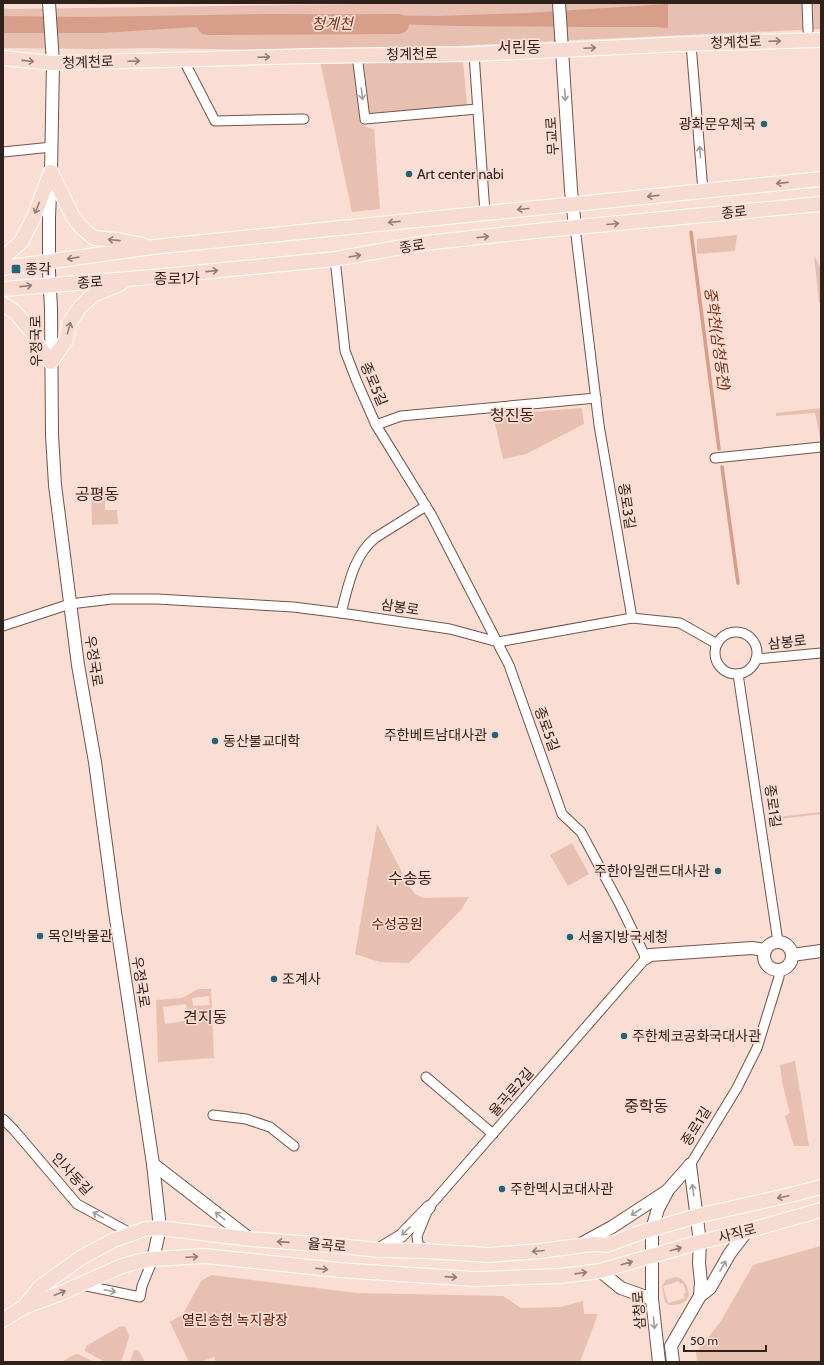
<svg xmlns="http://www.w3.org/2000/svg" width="824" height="1365" viewBox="0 0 824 1365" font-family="Cabin,'Noto Sans KR',sans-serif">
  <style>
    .green { fill: #e8c0b2; fill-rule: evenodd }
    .water { fill: #d79e8a }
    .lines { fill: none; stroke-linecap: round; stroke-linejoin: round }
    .stream { stroke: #d79e8a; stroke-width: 3.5 }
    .river { stroke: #d79e8a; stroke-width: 20 }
    .street-casing { stroke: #735449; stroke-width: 11 }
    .secondary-casing { stroke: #735449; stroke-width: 14 }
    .primary-casing { stroke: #fff; stroke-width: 16 }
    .street { stroke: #fff; stroke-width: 9 }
    .secondary { stroke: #fff; stroke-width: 12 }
    .primary { stroke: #f7dbd1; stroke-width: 14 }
    .oneway { stroke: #937e77 }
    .oneway2 { stroke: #a19c99 }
    .poi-dot { fill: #226577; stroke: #faddd3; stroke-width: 1.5 }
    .labels { text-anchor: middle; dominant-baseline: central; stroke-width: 3.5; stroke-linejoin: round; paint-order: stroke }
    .street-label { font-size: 14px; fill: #2f221d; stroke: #faddd3 }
    .poi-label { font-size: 14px; fill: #2f221d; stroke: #faddd3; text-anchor: start }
    .park-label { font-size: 14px; fill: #5f1c00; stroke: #faddd3 }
    .water-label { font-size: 15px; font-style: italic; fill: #79341a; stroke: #faddd3 }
    .neighbourhood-label { font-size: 15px; fill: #3d2218; stroke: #faddd3 }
    .quarter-label { font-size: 16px; fill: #3d2218; stroke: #faddd3 }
  </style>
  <rect width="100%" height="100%" fill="#faddd3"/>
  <!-- green -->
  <g class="green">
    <polygon points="432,3 821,3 821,29 574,40 439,47 274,50 148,48 92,49 3,48 3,8 11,9"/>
    <polygon points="320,61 354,61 362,122 366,127 374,129 380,209 352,212"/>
    <polygon points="463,61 467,105 369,114 364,63"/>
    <polygon points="737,235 735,251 697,254 697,239"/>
    <polygon points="814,255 821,269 821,303 819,303"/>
    <polygon points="582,408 584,424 526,454 503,459 493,415"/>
    <polygon points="821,408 821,437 820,437 815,413 776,416 776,413"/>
    <polygon points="91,491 105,491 105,510 117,510 118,524 92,525"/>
    <polygon points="821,812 821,814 770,820 770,818"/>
    <polygon points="377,824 409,886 415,894 423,898 469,897 461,910 409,963 380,962 355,954"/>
    <polygon points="572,843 589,874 568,886 550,855"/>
    <path d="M 198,989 L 211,989 L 214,1058 L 158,1062 L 156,1000 L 182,998 ZM 209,996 L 210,1005 L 193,1006 L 192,998 ZM 186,1004 L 189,1020 L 165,1024 L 163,1007 Z"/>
    <polygon points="795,1061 809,1146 794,1146 785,1116 790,1113 782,1082 780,1065"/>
    <polygon points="821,1246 821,1362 697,1362 696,1353 721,1321 753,1265"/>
    <polygon points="211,1275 357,1293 503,1296 521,1308 560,1307 583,1301 584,1314 598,1314 580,1362 216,1362 214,1357 200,1362 189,1362 170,1322 183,1314 201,1281"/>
    <path d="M 675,1277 C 684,1277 688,1287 689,1295 C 686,1304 678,1305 669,1305 L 665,1302 L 662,1286 L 666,1280 ZM 679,1281 L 680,1284 L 683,1283 L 686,1293 L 683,1294 L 685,1298 L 668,1303 L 663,1286 Z"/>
    <polygon points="121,1326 125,1327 129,1336 128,1341 121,1362 105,1362 85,1351 86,1346"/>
    <polygon points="134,1350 137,1350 139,1351 145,1362 130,1362"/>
    <polygon points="78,1354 94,1362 62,1362 73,1355"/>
  </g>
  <!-- water -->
  <polygon class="water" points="668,4 668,28 656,27 593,27 460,26 285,21 102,33 3,33 3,16 81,17 276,14 438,16 527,13"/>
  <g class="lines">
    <!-- stream -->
    <g class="stream">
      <polyline points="691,232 719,449"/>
      <polyline points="722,467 738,583"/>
    </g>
    <!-- river -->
    <polyline class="river" points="207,25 399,24"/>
    <defs>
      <g id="street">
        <polyline points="807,3 808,30"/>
        <polyline points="691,44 703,191"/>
        <polyline points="474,54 485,213"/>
        <polyline points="357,55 365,119 477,109"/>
        <polyline points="183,59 215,121 304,119"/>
        <polyline points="3,152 52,147"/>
        <polyline points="575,227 599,425 632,618"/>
        <polyline points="335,259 345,351 357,382 376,425 432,516 509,665 562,814 581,832 620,905 646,958 429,1207 417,1236 418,1244 426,1251"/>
        <polyline points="376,425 401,416 596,398"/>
        <polyline points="715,458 821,447"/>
        <path d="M 341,613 C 348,587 353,556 375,538 L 426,506"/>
        <polyline points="3,626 70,604 112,599 157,599 293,607 341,613 450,629 498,642 632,618 680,623 717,644"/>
        <circle cx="736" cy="653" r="21"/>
        <polyline points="756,659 821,653"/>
        <polyline points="738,674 778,942"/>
        <polyline points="426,1077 493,1134"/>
        <polyline points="213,1115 246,1119 270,1127 294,1146"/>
        <polyline points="3,1119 14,1130 77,1204 132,1234"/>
        <polyline points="690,1165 737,1088 757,1048 779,977 779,970"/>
        <polyline points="82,1285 140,1297 142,1286 153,1259"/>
      </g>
      <g id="secondary">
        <polyline points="49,3 53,63 51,172 49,217 49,272 51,308 52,435 55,485 78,665 95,762 115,912 153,1164 160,1228 153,1259"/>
        <polyline points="559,3 571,190 575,227"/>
        <circle cx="778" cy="956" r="14"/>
        <polyline points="792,955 821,951"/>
        <polyline points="646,958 650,955 752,948 765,950"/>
        <polyline points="153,1164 250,1239"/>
        <polyline points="690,1165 700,1242 699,1263 701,1282 700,1296"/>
        <polyline points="581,1244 612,1227 667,1191"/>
        <polyline points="378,1250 401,1236 429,1207"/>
        <polyline points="600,1271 621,1288 652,1299"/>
        <polyline points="659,1362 652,1299 652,1229 658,1209 668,1190 690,1165"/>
        <polyline points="673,1362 671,1346 700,1296 710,1288 730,1253 747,1231"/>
      </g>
      <g id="primary">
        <polyline points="3,58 53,63 311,56 474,54 561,50 683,44 821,40"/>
        <polyline points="51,172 73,217 81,227 94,238 118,240 143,245"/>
        <polyline points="3,258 21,242 33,219 51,172"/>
        <polyline points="3,268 153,247 821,179"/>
        <polyline points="3,289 152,277 335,259 425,243 545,230 821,204"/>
        <polyline points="3,304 15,312 33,333 37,344 51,362 66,340 69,324 80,307 93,295 120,284"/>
        <polyline points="24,1307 40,1287 82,1257 114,1240 145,1229 160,1228 250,1239 340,1246 378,1250 426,1251 489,1255 540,1251 593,1244 607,1245 642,1232 697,1216 790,1195 821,1187"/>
        <polyline points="3,1320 24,1307 59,1294 122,1266 136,1262 153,1259 205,1256 339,1270 474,1279 560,1276 600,1271 700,1242 747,1231 821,1210"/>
      </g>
    </defs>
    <!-- street casing -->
    <use href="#street" class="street-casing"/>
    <!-- secondary casing -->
    <use href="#secondary" class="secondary-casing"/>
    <!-- primary casing -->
    <use href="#primary" class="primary-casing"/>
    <!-- street -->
    <use href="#street" class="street"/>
    <!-- secondary -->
    <use href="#secondary" class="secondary"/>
    <!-- primary -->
    <use href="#primary" class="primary"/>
  </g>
  <!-- one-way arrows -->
  <defs><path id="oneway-shaft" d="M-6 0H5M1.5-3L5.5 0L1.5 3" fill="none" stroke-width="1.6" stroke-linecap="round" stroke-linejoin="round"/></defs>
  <g class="oneway">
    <use href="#oneway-shaft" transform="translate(775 41) rotate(-2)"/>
    <use href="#oneway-shaft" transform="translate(590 48) rotate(-3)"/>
    <use href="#oneway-shaft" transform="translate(264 57) rotate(-2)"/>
    <use href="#oneway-shaft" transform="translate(28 61) rotate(6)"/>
    <use href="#oneway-shaft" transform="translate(134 61) rotate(-2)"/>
    <use href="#oneway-shaft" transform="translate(782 183) rotate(174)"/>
    <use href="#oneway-shaft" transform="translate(653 196) rotate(174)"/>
    <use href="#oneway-shaft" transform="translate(37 208) rotate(112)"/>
    <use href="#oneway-shaft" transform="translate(523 209) rotate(175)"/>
    <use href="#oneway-shaft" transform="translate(394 222) rotate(174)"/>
    <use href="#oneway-shaft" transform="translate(613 224) rotate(-5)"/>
    <use href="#oneway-shaft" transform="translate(483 237) rotate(-6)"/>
    <use href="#oneway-shaft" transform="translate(114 240) rotate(-174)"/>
    <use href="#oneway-shaft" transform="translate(355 256) rotate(-10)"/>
    <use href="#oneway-shaft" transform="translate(73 258) rotate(172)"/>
    <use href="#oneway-shaft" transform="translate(212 271) rotate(-6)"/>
    <use href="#oneway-shaft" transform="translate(26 286) rotate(-6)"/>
    <use href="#oneway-shaft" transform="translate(69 328) rotate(-74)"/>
    <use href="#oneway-shaft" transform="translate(783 1197) rotate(168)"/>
    <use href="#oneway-shaft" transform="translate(283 1242) rotate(-176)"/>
    <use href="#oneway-shaft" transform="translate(676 1249) rotate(-16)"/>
    <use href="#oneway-shaft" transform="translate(538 1251) rotate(175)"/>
    <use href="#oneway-shaft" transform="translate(192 1257) rotate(-3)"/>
    <use href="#oneway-shaft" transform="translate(627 1263) rotate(-16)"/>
    <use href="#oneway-shaft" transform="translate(322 1269) rotate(6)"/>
    <use href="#oneway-shaft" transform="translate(581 1273) rotate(-8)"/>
    <use href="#oneway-shaft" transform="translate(451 1277) rotate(4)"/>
    <use href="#oneway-shaft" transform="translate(60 1293) rotate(-23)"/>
  </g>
  <g class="oneway2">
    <use href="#oneway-shaft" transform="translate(362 94) rotate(83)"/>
    <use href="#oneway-shaft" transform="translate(565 95) rotate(86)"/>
    <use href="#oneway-shaft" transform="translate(700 152) rotate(-95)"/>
    <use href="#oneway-shaft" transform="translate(693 1190) rotate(-98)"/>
    <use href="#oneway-shaft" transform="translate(636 1212) rotate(147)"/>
    <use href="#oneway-shaft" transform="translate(98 1215) rotate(-151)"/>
    <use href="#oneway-shaft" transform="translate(220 1216) rotate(-142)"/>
    <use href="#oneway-shaft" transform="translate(406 1231) rotate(135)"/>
    <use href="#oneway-shaft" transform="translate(723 1266) rotate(-60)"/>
    <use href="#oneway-shaft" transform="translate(110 1291) rotate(12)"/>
    <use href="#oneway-shaft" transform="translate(654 1323) rotate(85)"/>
  </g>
  <!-- markers -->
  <g class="poi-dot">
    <circle cx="764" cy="124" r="4"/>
    <circle cx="409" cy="174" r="4"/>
    <rect x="11" y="264" width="10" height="10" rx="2"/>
    <circle cx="495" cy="735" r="4"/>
    <circle cx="215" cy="741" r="4"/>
    <circle cx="718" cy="871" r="4"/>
    <circle cx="40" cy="936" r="4"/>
    <circle cx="570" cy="937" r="4"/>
    <circle cx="274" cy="979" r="4"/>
    <circle cx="624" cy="1036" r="4"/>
    <circle cx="502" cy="1189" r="4"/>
  </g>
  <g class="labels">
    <!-- street labels -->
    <g class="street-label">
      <text transform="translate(736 42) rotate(-2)">청계천로</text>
      <text transform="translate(412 54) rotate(-1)">청계천로</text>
      <text transform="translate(88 62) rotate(-2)">청계천로</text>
      <text transform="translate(552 136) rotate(-94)">무교로</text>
      <text transform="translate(734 212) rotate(-6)">종로</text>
      <text transform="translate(412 246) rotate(-9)">종로</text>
      <text transform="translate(90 282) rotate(-4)">종로</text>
      <text transform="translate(36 341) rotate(-91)">우정국로</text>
      <text transform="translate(374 384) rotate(67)">종로5길</text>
      <text transform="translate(627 506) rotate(81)">종로3길</text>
      <text transform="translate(400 607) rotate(9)">삼봉로</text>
      <text transform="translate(787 642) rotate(-6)">삼봉로</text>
      <text transform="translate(94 661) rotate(81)">우정국로</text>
      <text transform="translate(547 729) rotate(70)">종로5길</text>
      <text transform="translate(773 806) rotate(82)">종로1길</text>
      <text transform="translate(141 982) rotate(81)">우정국로</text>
      <text transform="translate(511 1092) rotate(-49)">율곡로2길</text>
      <text transform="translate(696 1126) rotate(-58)">종로1길</text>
      <text transform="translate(72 1174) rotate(47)">인사동길</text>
      <text transform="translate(737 1233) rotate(-14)">사직로</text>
      <text transform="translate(327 1245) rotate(5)">율곡로</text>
      <text transform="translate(639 1310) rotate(-94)">삼청로</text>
    </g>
    <!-- poi labels -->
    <g class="poi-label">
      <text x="756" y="124" text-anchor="end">광화문우체국</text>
      <text x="417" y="174">Art center nabi</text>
      <text x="25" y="269">종각</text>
      <text x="487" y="735" text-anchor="end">주한베트남대사관</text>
      <text x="223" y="741">동산불교대학</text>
      <text x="710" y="871" text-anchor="end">주한아일랜드대사관</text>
      <text x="48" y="936">목인박물관</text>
      <text x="578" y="937">서울지방국세청</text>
      <text x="282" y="979">조계사</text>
      <text x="632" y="1036">주한체코공화국대사관</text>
      <text x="510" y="1189">주한멕시코대사관</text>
    </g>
    <!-- park labels -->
    <g class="park-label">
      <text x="397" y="924">수성공원</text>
      <text x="235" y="1320">열린송현 녹지광장</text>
    </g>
    <!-- water labels -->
    <g class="water-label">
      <text x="332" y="24">청계천</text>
      <text transform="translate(717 339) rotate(82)">중학천(삼청동천)</text>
    </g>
    <!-- neighbourhood labels -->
    <g class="neighbourhood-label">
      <text x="177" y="279">종로1가</text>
    </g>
    <!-- quarter labels -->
    <g class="quarter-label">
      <text x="519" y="47">서린동</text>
      <text x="512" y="415">청진동</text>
      <text x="97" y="494">공평동</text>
      <text x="410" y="878">수송동</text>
      <text x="205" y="1017">견지동</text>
      <text x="646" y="1106">중학동</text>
    </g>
  </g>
  <!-- border -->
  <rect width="824" height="1365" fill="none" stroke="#2f221d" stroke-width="8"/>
  <!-- scale -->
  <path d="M684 1345v6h82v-6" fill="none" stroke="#2f221d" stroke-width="2"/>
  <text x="690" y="1345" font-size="12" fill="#2f221d" stroke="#faddd3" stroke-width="3" paint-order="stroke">50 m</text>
</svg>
